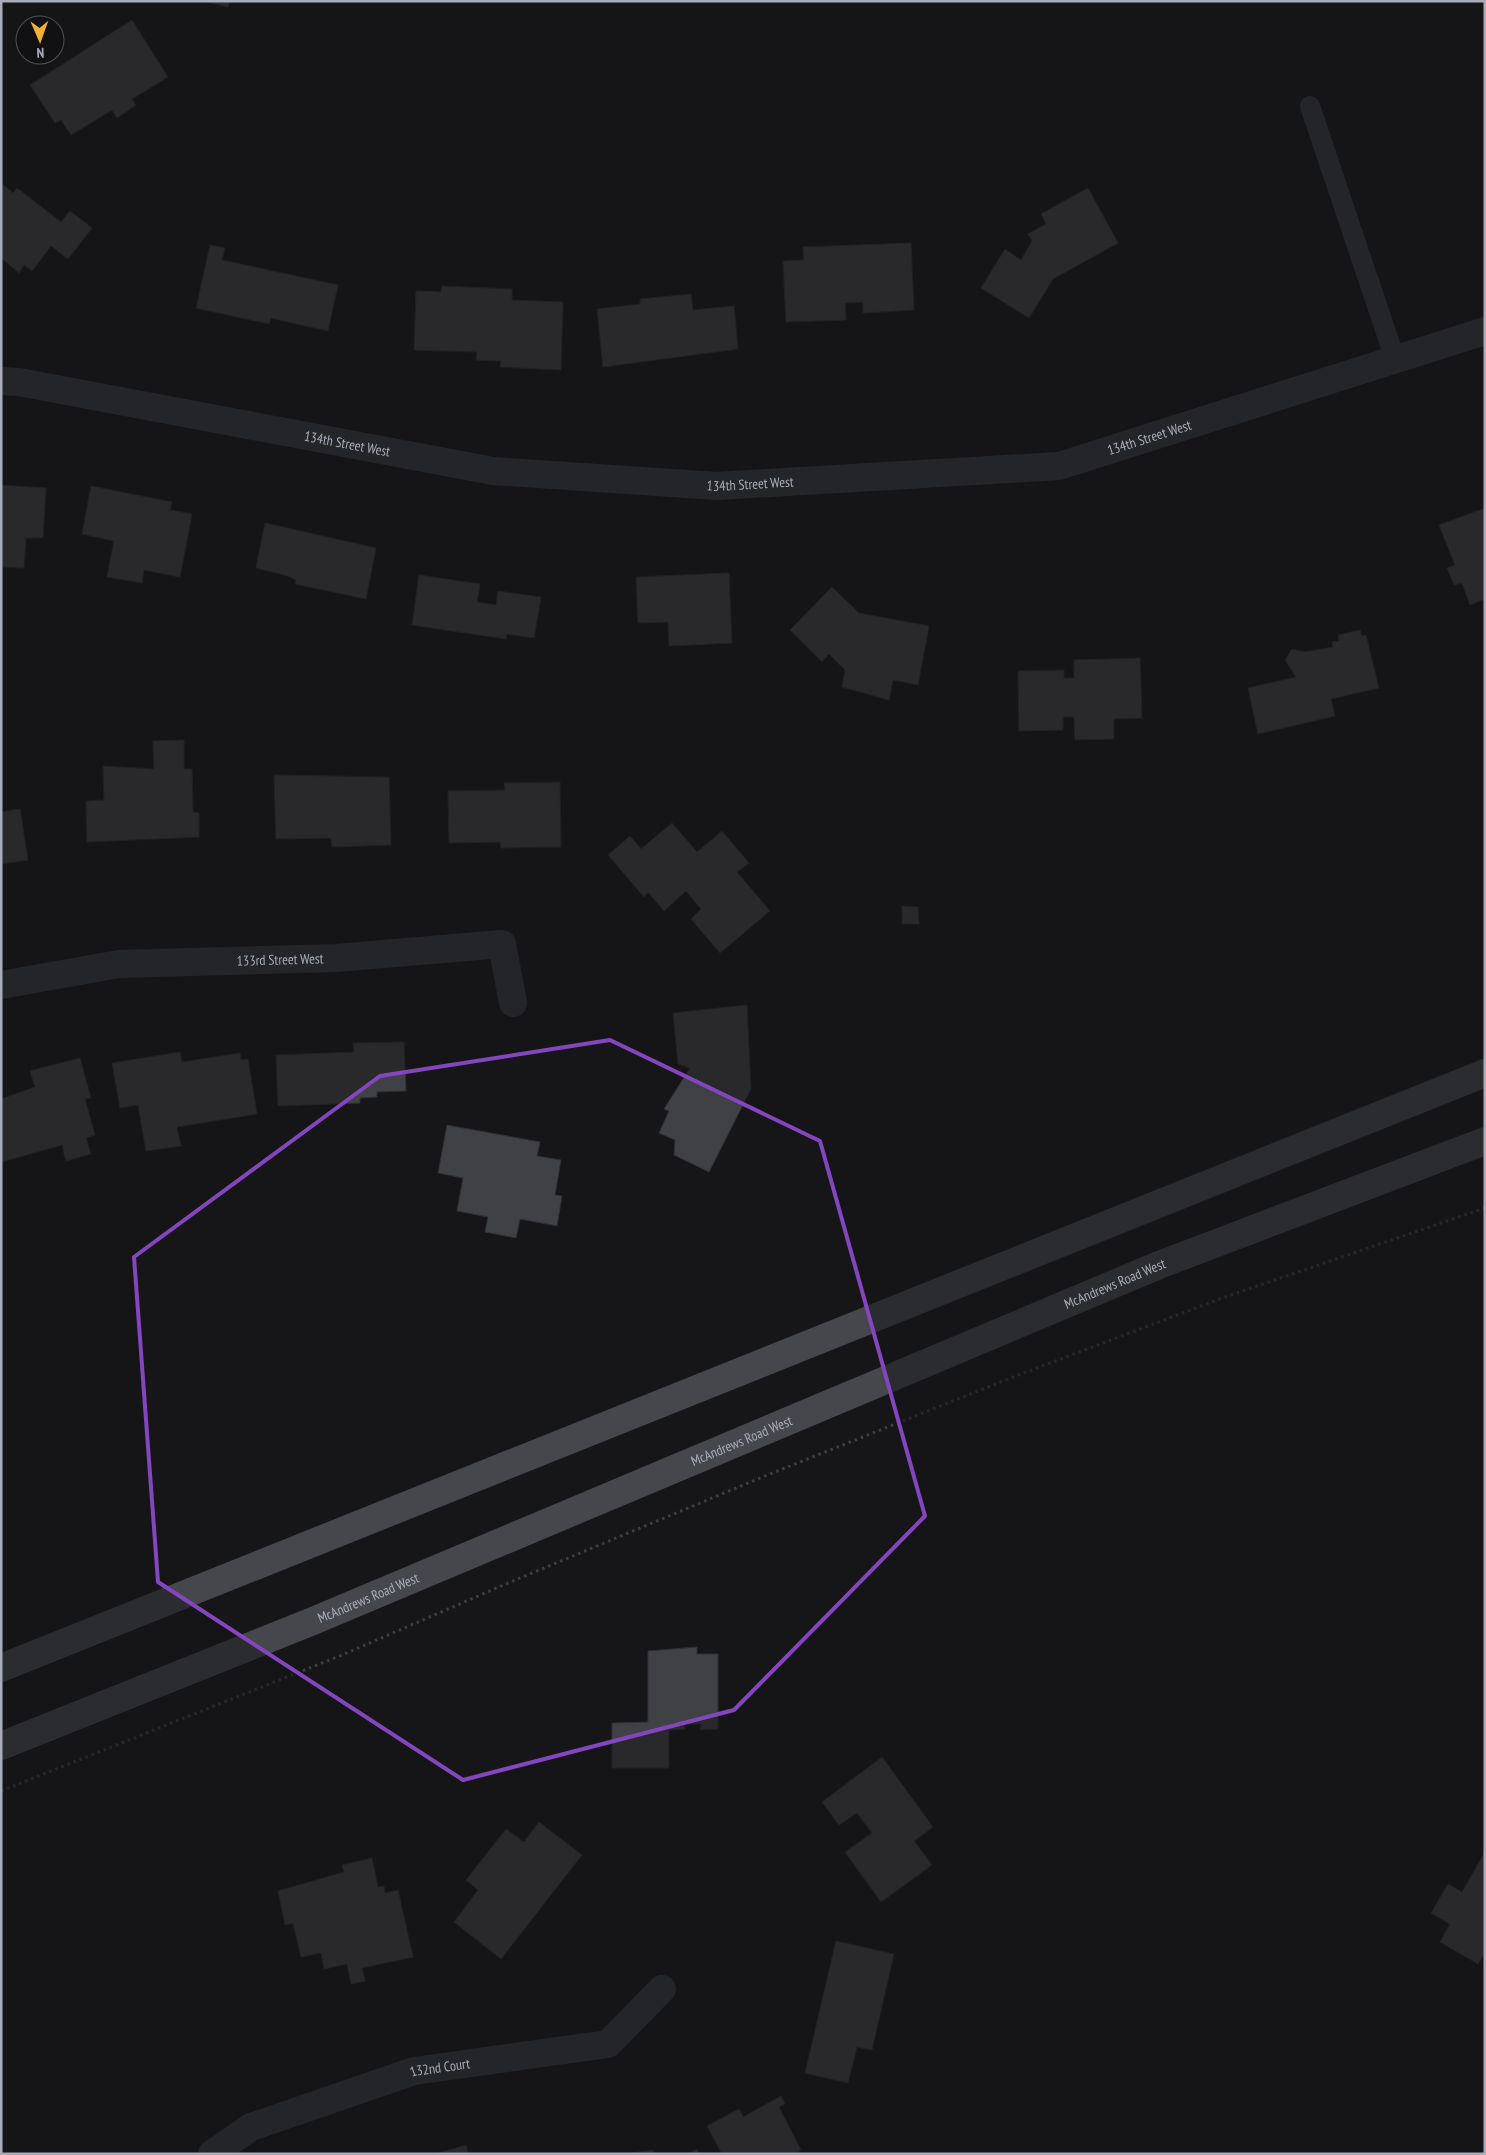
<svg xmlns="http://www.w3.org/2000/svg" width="1486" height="2155" viewBox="0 0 1486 2155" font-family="'PT Sans Narrow',sans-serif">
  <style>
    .building { fill: #404145; stroke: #303034 }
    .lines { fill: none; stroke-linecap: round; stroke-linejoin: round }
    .path { stroke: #3d3f44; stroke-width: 3; stroke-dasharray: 2.5 4; stroke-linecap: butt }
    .lane { stroke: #37383d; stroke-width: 20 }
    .street { stroke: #37383d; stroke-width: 28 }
    .secondary { stroke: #45474d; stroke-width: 28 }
    .marked { fill: none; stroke: #8446be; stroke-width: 4; stroke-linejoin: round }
    .labels { text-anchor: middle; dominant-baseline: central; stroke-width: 5; stroke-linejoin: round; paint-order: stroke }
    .street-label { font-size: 14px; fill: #a8adb8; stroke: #111113 }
  </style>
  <rect width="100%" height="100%" fill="#161618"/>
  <!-- building -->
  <g class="building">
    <polygon points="203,1 229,1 228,7"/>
    <polygon points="132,20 168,77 132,99 136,105 117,118 112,110 71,135 61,120 55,123 30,85"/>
    <polygon points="1,183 13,193 17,188 61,222 70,211 92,228 68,259 51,246 32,271 24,265 19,273 1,258"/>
    <polygon points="1088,188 1118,243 1053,279 1029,318 981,288 1005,249 1021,260 1032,241 1028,234 1046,224 1041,214"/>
    <polygon points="911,243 914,310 863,313 863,302 845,303 846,320 786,322 783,261 804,260 803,247"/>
    <polygon points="210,245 225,248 222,260 338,285 328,331 271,318 269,324 196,308"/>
    <polygon points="442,286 512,289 512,300 563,302 561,370 500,367 501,361 476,360 477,352 414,350 416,291 441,292"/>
    <polygon points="691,294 693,310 734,306 738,349 603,367 597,309 640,304 640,299"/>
    <polygon points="1,485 46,488 43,538 26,538 24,568 1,567"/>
    <polygon points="91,486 172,502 170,510 192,514 180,577 144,570 142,583 107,577 114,541 82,534"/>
    <polygon points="1485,508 1485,599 1470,605 1462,583 1454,585 1447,568 1455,565 1439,525"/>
    <polygon points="265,523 376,548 366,599 295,584 296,580 288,576 256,568"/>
    <polygon points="729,573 732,643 669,646 668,622 638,623 636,577"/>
    <polygon points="419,575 480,584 477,602 496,605 498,591 541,597 534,638 507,634 506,639 412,625"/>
    <polygon points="832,587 859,613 929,626 918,685 893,680 889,700 842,687 845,670 829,654 822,662 790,630"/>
    <polygon points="1360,630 1362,636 1366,635 1379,688 1331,699 1335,716 1258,734 1248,688 1296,677 1285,660 1292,649 1305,652 1333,647 1332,642 1339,641 1338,635"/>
    <polygon points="1140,658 1142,718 1114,719 1114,739 1075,740 1074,717 1063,717 1063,730 1019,731 1018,671 1064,670 1064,678 1074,678 1074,660"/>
    <polygon points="184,740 184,769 192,769 193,812 199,813 199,837 87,842 86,801 104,800 103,766 154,769 153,741"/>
    <polygon points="274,775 389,777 391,845 332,847 331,838 276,839"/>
    <polygon points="560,782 561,847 501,848 500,842 449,843 448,791 505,790 504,783"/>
    <polygon points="20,809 28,860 1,864 1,812"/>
    <polygon points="672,823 697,852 722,831 749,863 737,872 770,911 720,953 691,919 701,909 686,891 664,911 648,892 644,897 608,855 630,836 641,849"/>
    <polygon points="902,906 918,907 919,924 902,924"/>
    <polygon points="747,1005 751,1089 709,1172 674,1155 675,1140 659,1133 669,1111 664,1109 690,1068 678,1064 673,1013"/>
    <polygon points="404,1042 406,1091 377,1092 377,1097 360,1098 360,1103 278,1106 276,1055 354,1052 353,1043"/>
    <polygon points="180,1052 182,1062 240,1053 241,1060 248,1059 257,1114 177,1127 181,1146 146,1151 138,1105 120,1108 112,1063"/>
    <polygon points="80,1058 91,1098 85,1099 95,1135 86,1138 91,1154 66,1161 62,1145 1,1162 1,1099 35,1087 30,1071"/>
    <polygon points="447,1125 540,1142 537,1156 561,1160 555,1195 562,1196 557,1226 520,1219 516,1238 485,1232 488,1217 457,1211 463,1178 438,1173"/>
    <polygon points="697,1647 697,1654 718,1654 718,1729 700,1730 701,1724 684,1724 685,1729 669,1730 669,1768 612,1768 612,1723 648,1722 648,1651"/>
    <polygon points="882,1757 933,1827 914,1841 932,1865 881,1902 845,1852 872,1833 857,1813 839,1825 822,1802"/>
    <polygon points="539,1822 582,1855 501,1959 454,1922 478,1890 466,1880 506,1829 524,1842"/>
    <polygon points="1485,1852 1485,1953 1478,1964 1440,1942 1450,1924 1431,1913 1448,1884 1462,1892"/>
    <polygon points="372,1858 378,1887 384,1886 385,1893 398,1890 413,1957 362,1968 365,1981 351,1984 347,1964 324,1969 321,1953 301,1957 293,1923 285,1925 278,1891 344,1872 342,1865"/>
    <polygon points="836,1941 894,1954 872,2050 857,2047 848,2083 805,2073"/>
    <polygon points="781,2096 785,2104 779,2107 801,2150 794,2154 722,2154 707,2126 739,2109 743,2117"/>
    <polygon points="466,2145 468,2154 435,2154"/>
    <polygon points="697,2149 699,2154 688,2154"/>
    <polygon points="653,2150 653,2154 625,2154"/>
  </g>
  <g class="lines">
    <!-- path -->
    <polyline class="path" points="1,1791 342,1655 508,1583 760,1478 1013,1377 1225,1297 1485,1208"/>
    <!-- lane -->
    <polyline class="lane" points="1310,106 1395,359"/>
    <!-- street -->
    <g class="street">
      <path id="s1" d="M 1,381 L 19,382 L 493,471 L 717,486 L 1059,466 L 1485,331"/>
      <path id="s2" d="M 1,985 L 119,964 L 336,958 L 502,944 L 513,1003"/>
      <path id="s3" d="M 212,2154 L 251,2127 L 414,2071 L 608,2044 L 662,1989"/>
    </g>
    <!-- secondary -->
    <g class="secondary">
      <polyline points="1,1668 1485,1073"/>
      <path id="s4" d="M 1,1746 L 313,1621 L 1159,1265 L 1485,1141"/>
    </g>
  </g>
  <!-- marked area -->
  <path d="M0 0H1486V2155H0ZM 610,1040 L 820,1141 L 925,1516 L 734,1710 L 463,1780 L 158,1582 L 134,1257 L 380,1076 Z" fill="#161618" fill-opacity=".55" fill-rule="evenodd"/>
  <path class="marked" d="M 610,1040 L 820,1141 L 925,1516 L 734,1710 L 463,1780 L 158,1582 L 134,1257 L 380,1076 Z"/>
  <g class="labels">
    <!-- street labels -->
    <g class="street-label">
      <text stroke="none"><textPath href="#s1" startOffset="1162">134th Street West</textPath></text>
      <text stroke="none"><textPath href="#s1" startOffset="352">134th Street West</textPath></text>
      <text stroke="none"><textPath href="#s1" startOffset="758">134th Street West</textPath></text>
      <text stroke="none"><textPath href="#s2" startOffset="281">133rd Street West</textPath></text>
      <text stroke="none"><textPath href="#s4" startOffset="1206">McAndrews Road West</textPath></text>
      <text stroke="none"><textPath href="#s4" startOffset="801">McAndrews Road West</textPath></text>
      <text stroke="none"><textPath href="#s4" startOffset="396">McAndrews Road West</textPath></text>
      <text stroke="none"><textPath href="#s3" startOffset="246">132nd Court</textPath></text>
    </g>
  </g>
  <!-- border -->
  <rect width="1486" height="2155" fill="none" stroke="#a8adb8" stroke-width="5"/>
  <!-- north arrow -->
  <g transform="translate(40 40) rotate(178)"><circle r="24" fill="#111113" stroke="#4d4f55"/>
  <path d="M0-4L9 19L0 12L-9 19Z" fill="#f2b134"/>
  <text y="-8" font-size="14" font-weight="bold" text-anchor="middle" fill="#a8adb8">N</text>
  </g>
</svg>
